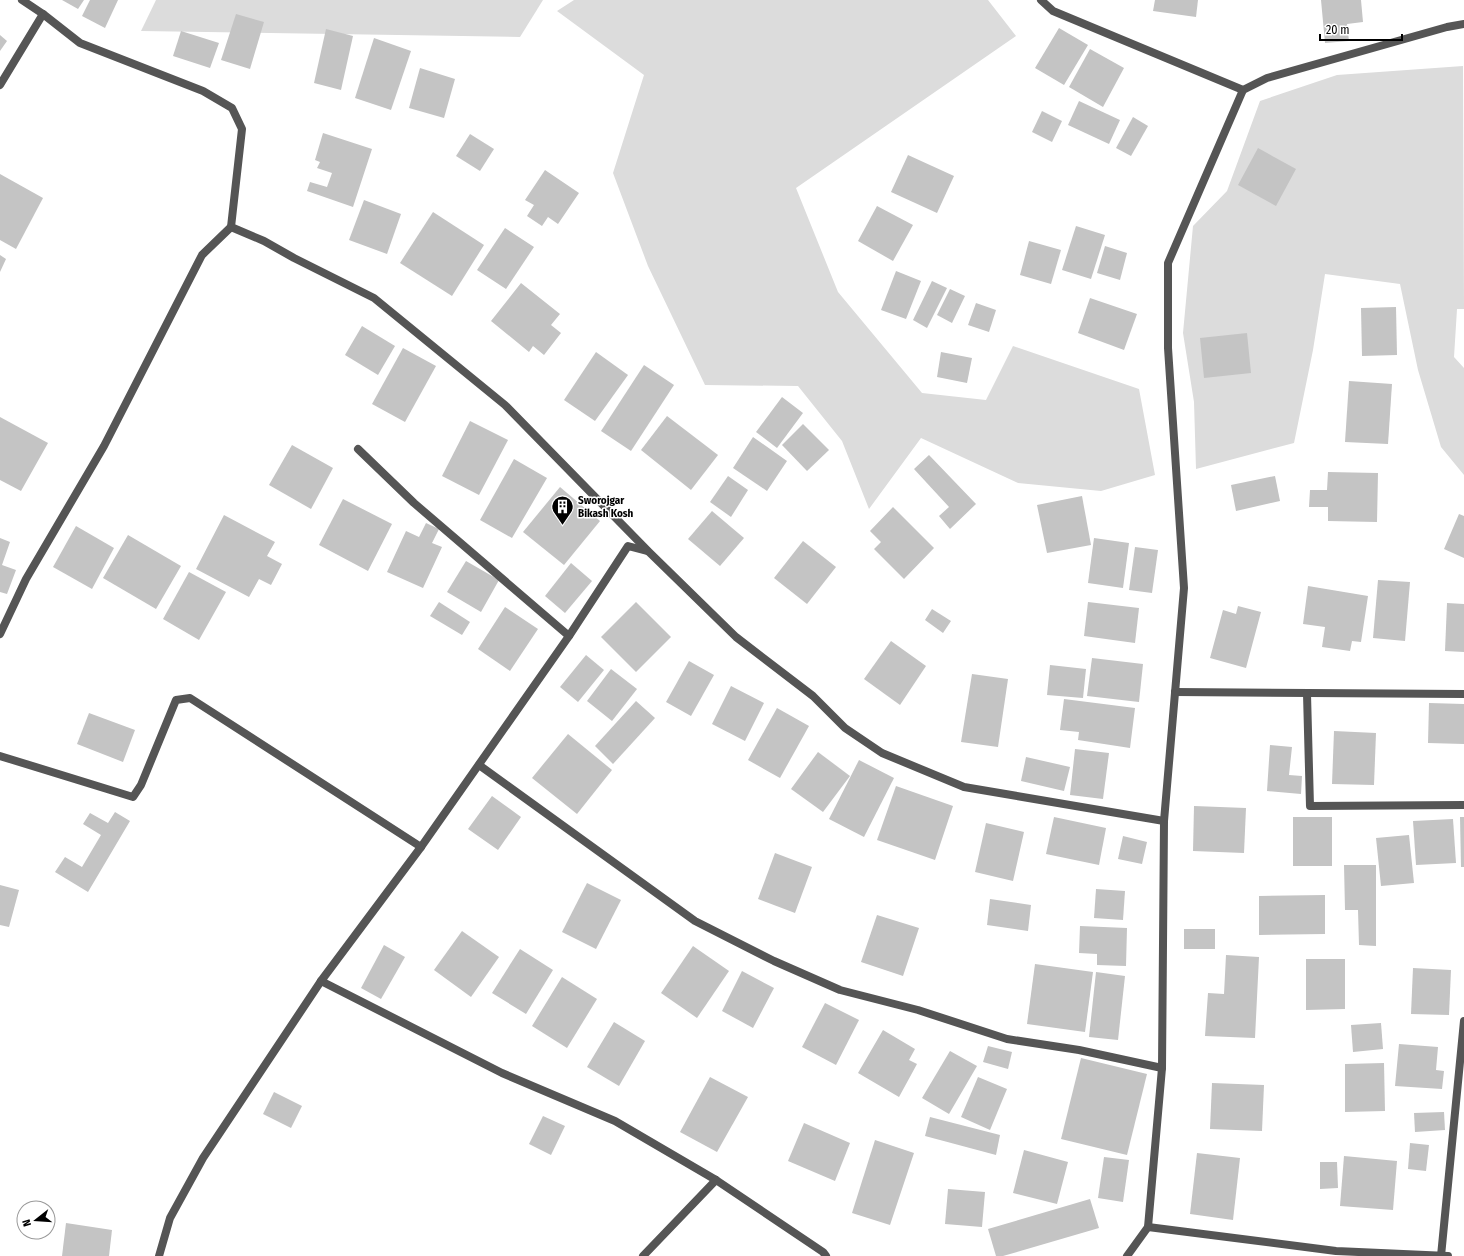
<svg xmlns="http://www.w3.org/2000/svg" width="1464" height="1256" viewBox="0 0 1464 1256" font-family="'Fira Sans Condensed',sans-serif">
  <style>
    .green { fill: #dcdcdc }
    .building { fill: #c4c4c4 }
    .lines { fill: none; stroke-linecap: round; stroke-linejoin: round }
    .minor { stroke: #555; stroke-width: 8 }
    .tertiary { stroke: #555; stroke-width: 8 }
    .labels { text-anchor: middle; dominant-baseline: central; stroke-width: 3; stroke-linejoin: round; paint-order: stroke }
    .poi-label { font-size: 11px; font-weight: bold; fill: #000; stroke: #fff; text-anchor: start }
  </style>
  <rect width="100%" height="100%" fill="#fff"/>
  <!-- green -->
  <g class="green">
    <polygon points="156,0 543,0 520,37 141,31"/>
    <polygon points="574,0 988,0 1016,36 796,188 838,292 922,393 986,400 1013,346 1139,389 1155,475 1101,491 1018,483 921,438 869,509 842,441 798,386 705,385 648,266 613,173 644,75 557,11"/>
    <polygon points="1463,66 1464,309 1457,309 1454,357 1464,368 1464,475 1441,447 1418,370 1400,284 1325,274 1313,350 1294,443 1196,469 1194,402 1183,333 1193,226 1227,191 1260,101 1337,75"/>
  </g>
  <!-- building -->
  <g class="building">
    <polygon points="62,0 84,0 78,9"/>
    <polygon points="90,0 118,0 105,28 82,16"/>
    <polygon points="1155,0 1198,0 1196,17 1153,11"/>
    <polygon points="1321,0 1361,0 1363,22 1347,24 1349,41 1325,43"/>
    <polygon points="236,14 264,22 250,69 221,60"/>
    <polygon points="1059,28 1088,45 1064,85 1035,68"/>
    <polygon points="326,29 353,36 341,90 314,83"/>
    <polygon points="181,31 219,43 210,68 173,56"/>
    <polygon points="0,35 7,41 0,51"/>
    <polygon points="374,38 411,51 391,110 355,98"/>
    <polygon points="1090,49 1124,68 1103,107 1069,87"/>
    <polygon points="420,68 455,79 444,118 409,108"/>
    <polygon points="1079,101 1120,120 1109,144 1068,125"/>
    <polygon points="1042,111 1062,121 1052,142 1032,132"/>
    <polygon points="1133,117 1148,126 1131,156 1116,148"/>
    <polygon points="323,133 372,149 353,207 307,191 310,182 327,187 332,173 317,168 320,162 315,160"/>
    <polygon points="470,134 494,149 480,171 456,156"/>
    <polygon points="1258,148 1296,169 1276,206 1238,185"/>
    <polygon points="908,155 954,176 937,213 891,192"/>
    <polygon points="545,170 579,193 558,224 548,217 542,226 527,216 534,205 525,200"/>
    <polygon points="0,174 43,198 16,249 0,240"/>
    <polygon points="364,200 401,214 387,254 349,240"/>
    <polygon points="877,206 913,225 893,261 858,241"/>
    <polygon points="433,212 484,245 452,296 400,263"/>
    <polygon points="1076,226 1105,235 1091,279 1062,270"/>
    <polygon points="505,228 534,247 506,289 477,270"/>
    <polygon points="1029,241 1061,250 1051,284 1020,275"/>
    <polygon points="1105,246 1127,253 1120,280 1097,273"/>
    <polygon points="0,255 6,259 0,272"/>
    <polygon points="896,271 921,281 906,319 881,310"/>
    <polygon points="932,281 947,288 927,328 913,320"/>
    <polygon points="521,283 560,314 551,325 561,333 544,355 533,346 529,352 491,321"/>
    <polygon points="950,289 965,296 952,323 937,315"/>
    <polygon points="1090,298 1137,314 1124,350 1078,333"/>
    <polygon points="976,303 996,310 989,332 968,325"/>
    <polygon points="1396,307 1397,355 1362,356 1361,308"/>
    <polygon points="362,326 395,346 378,375 345,355"/>
    <polygon points="1247,333 1251,373 1204,378 1200,338"/>
    <polygon points="403,348 436,366 405,422 372,404"/>
    <polygon points="596,352 628,375 595,421 564,400"/>
    <polygon points="941,352 972,358 967,383 937,377"/>
    <polygon points="644,365 674,385 631,451 601,431"/>
    <polygon points="1349,381 1392,384 1388,444 1345,442"/>
    <polygon points="782,397 803,413 777,448 756,432"/>
    <polygon points="667,416 718,455 691,490 641,450"/>
    <polygon points="0,417 48,443 21,491 0,480"/>
    <polygon points="470,421 508,440 479,495 442,476"/>
    <polygon points="803,424 829,450 807,471 782,445"/>
    <polygon points="753,437 787,461 767,491 733,468"/>
    <polygon points="292,445 333,468 311,509 269,485"/>
    <polygon points="929,455 976,504 950,529 939,516 949,507 914,469"/>
    <polygon points="514,459 547,478 512,538 480,520"/>
    <polygon points="1328,472 1378,473 1377,522 1328,521 1328,507 1309,507 1310,490 1327,490"/>
    <polygon points="728,476 748,490 731,517 710,502"/>
    <polygon points="1275,476 1280,501 1236,511 1231,485"/>
    <polygon points="560,487 600,521 564,565 523,532"/>
    <polygon points="1082,496 1091,545 1047,553 1037,505"/>
    <polygon points="343,499 392,524 368,571 319,545"/>
    <polygon points="893,507 934,548 904,579 874,549 881,542 870,531"/>
    <polygon points="712,511 744,538 720,566 688,539"/>
    <polygon points="1459,514 1464,516 1464,558 1444,549"/>
    <polygon points="224,515 275,542 267,556 282,564 271,585 259,579 249,597 196,569"/>
    <polygon points="426,523 439,529 432,543 442,547 423,588 387,572 406,531 419,537"/>
    <polygon points="76,526 114,548 92,589 53,567"/>
    <polygon points="128,535 181,566 156,609 103,578"/>
    <polygon points="0,538 10,542 2,565 16,570 7,594 0,592"/>
    <polygon points="1094,538 1129,543 1123,588 1088,583"/>
    <polygon points="803,541 836,567 807,604 774,578"/>
    <polygon points="1135,547 1158,550 1152,593 1129,590"/>
    <polygon points="466,561 499,580 481,612 447,592"/>
    <polygon points="571,563 592,581 565,613 545,596"/>
    <polygon points="189,572 226,592 199,640 163,619"/>
    <polygon points="1378,580 1410,582 1405,641 1373,638"/>
    <polygon points="1308,586 1368,596 1361,642 1352,641 1350,651 1322,647 1325,627 1303,624"/>
    <polygon points="439,602 470,622 462,635 430,616"/>
    <polygon points="636,602 671,637 636,672 601,637"/>
    <polygon points="1088,602 1139,608 1135,643 1084,636"/>
    <polygon points="1447,603 1464,604 1464,652 1445,651"/>
    <polygon points="1238,606 1261,612 1246,668 1210,658 1223,610 1236,614"/>
    <polygon points="505,607 538,629 510,671 478,649"/>
    <polygon points="932,609 951,621 943,633 925,620"/>
    <polygon points="891,641 926,666 900,705 864,679"/>
    <polygon points="586,655 604,670 578,702 560,687"/>
    <polygon points="1092,658 1143,664 1139,702 1087,696"/>
    <polygon points="689,661 714,675 691,716 666,702"/>
    <polygon points="1050,665 1086,669 1083,698 1047,695"/>
    <polygon points="611,669 637,689 612,721 587,701"/>
    <polygon points="972,674 1008,679 998,747 961,742"/>
    <polygon points="731,686 764,703 745,741 712,724"/>
    <polygon points="1064,699 1135,708 1130,748 1078,740 1079,732 1060,730"/>
    <polygon points="636,701 655,718 613,764 595,746"/>
    <polygon points="1429,703 1464,704 1464,744 1428,743"/>
    <polygon points="777,708 809,726 780,778 748,760"/>
    <polygon points="89,713 135,730 123,762 77,744"/>
    <polygon points="1334,731 1376,733 1374,785 1332,784"/>
    <polygon points="568,734 612,770 577,814 532,778"/>
    <polygon points="1270,745 1292,747 1289,775 1302,776 1301,794 1267,791"/>
    <polygon points="1075,749 1109,753 1103,799 1070,795"/>
    <polygon points="818,752 850,776 823,812 791,789"/>
    <polygon points="1026,757 1070,767 1064,791 1021,781"/>
    <polygon points="859,760 894,778 864,837 829,819"/>
    <polygon points="896,786 953,806 935,860 877,840"/>
    <polygon points="492,796 521,817 498,850 468,829"/>
    <polygon points="1194,806 1246,808 1244,853 1193,851"/>
    <polygon points="115,812 130,821 88,892 55,872 65,857 82,867 101,835 83,824 90,813 108,823"/>
    <polygon points="1054,817 1106,828 1099,865 1046,854"/>
    <rect x="1293" y="817" width="39" height="49"/>
    <polygon points="1460,817 1464,817 1464,867 1461,867"/>
    <polygon points="1453,819 1456,863 1416,865 1413,821"/>
    <polygon points="986,823 1024,832 1013,881 975,872"/>
    <polygon points="1409,835 1414,883 1381,886 1376,838"/>
    <polygon points="1123,836 1147,842 1142,864 1118,859"/>
    <polygon points="775,853 812,867 795,913 758,899"/>
    <polygon points="1344,865 1376,865 1376,946 1359,945 1358,910 1345,910"/>
    <polygon points="587,883 621,900 596,949 562,932"/>
    <polygon points="0,885 19,890 9,927 0,925"/>
    <polygon points="1096,889 1125,891 1123,920 1094,918"/>
    <polygon points="1325,895 1325,934 1259,935 1259,896"/>
    <polygon points="990,899 1031,905 1028,931 987,925"/>
    <polygon points="877,915 919,928 903,976 861,962"/>
    <polygon points="1080,926 1127,928 1126,966 1097,965 1097,954 1079,953"/>
    <rect x="1184" y="929" width="31" height="20"/>
    <polygon points="462,931 499,957 471,997 434,970"/>
    <polygon points="384,945 405,957 381,999 361,988"/>
    <polygon points="693,946 729,971 697,1018 661,993"/>
    <polygon points="520,949 553,970 526,1014 492,993"/>
    <polygon points="1226,955 1259,957 1255,1038 1205,1036 1208,993 1224,994"/>
    <polygon points="1306,959 1345,959 1345,1009 1306,1010"/>
    <polygon points="1035,964 1093,972 1085,1032 1027,1024"/>
    <polygon points="1413,968 1451,970 1449,1015 1411,1014"/>
    <polygon points="742,971 774,988 753,1028 722,1011"/>
    <polygon points="1096,972 1125,976 1118,1040 1089,1037"/>
    <polygon points="562,977 597,999 567,1048 532,1026"/>
    <polygon points="825,1003 859,1020 836,1065 802,1047"/>
    <polygon points="614,1022 645,1041 619,1086 587,1067"/>
    <polygon points="1381,1023 1383,1049 1353,1052 1351,1025"/>
    <polygon points="883,1030 915,1049 909,1060 917,1064 899,1097 858,1073"/>
    <polygon points="1399,1044 1438,1047 1436,1070 1444,1071 1442,1089 1395,1086"/>
    <polygon points="988,1046 1012,1052 1008,1069 983,1062"/>
    <polygon points="950,1051 977,1066 949,1114 922,1098"/>
    <polygon points="1081,1058 1147,1074 1127,1155 1061,1139"/>
    <polygon points="1384,1063 1385,1111 1345,1112 1345,1064"/>
    <polygon points="710,1077 748,1097 717,1152 680,1132"/>
    <polygon points="978,1077 1007,1089 990,1130 961,1117"/>
    <polygon points="1212,1083 1264,1085 1262,1131 1210,1129"/>
    <polygon points="274,1092 302,1106 291,1128 263,1114"/>
    <polygon points="1444,1112 1445,1130 1415,1132 1414,1113"/>
    <polygon points="543,1116 565,1126 551,1155 529,1144"/>
    <polygon points="930,1117 1000,1135 996,1155 925,1136"/>
    <polygon points="804,1123 850,1143 835,1181 788,1161"/>
    <polygon points="875,1140 914,1153 890,1225 852,1213"/>
    <polygon points="1410,1143 1429,1145 1426,1171 1408,1169"/>
    <polygon points="1024,1150 1068,1162 1057,1204 1013,1193"/>
    <polygon points="1197,1153 1240,1158 1233,1220 1190,1214"/>
    <polygon points="1344,1156 1397,1161 1393,1210 1340,1206"/>
    <polygon points="1104,1157 1129,1160 1123,1202 1098,1198"/>
    <polygon points="1320,1162 1337,1162 1338,1188 1320,1189"/>
    <polygon points="948,1189 985,1192 982,1227 945,1224"/>
    <polygon points="1090,1199 1099,1228 1003,1256 996,1256 988,1229"/>
    <polygon points="66,1223 112,1230 109,1256 62,1256"/>
  </g>
  <g class="lines">
    <!-- minor -->
    <g class="minor">
      <polyline points="22,0 43,14 80,43 203,91 232,108 242,129 231,227 264,241 294,258 374,298 505,405 649,552 736,637 813,696 845,728 882,753 964,787 1164,821"/>
      <polyline points="1041,0 1053,11 1243,90"/>
      <polyline points="0,85 43,14"/>
      <polyline points="358,449 414,503 569,636"/>
      <polyline points="647,551 628,546 569,636 421,847 321,981 502,1073 615,1121 716,1180 823,1252 826,1256"/>
      <polyline points="0,634 26,579 104,446 202,255 231,227"/>
      <polyline points="1175,692 1464,694"/>
      <polyline points="1307,694 1310,806 1464,805"/>
      <polyline points="0,756 133,797 141,785 176,700 190,698 421,847"/>
      <polyline points="479,765 695,921 774,961 840,990 918,1010 1007,1039 1079,1050 1162,1068"/>
      <polyline points="1148,1227 1336,1251 1448,1256"/>
      <polyline points="159,1256 170,1218 203,1158 321,981"/>
      <polyline points="643,1256 716,1180"/>
      <polyline points="1441,1256 1464,1021"/>
    </g>
    <!-- tertiary -->
    <polyline class="tertiary" points="1127,1256 1148,1227 1162,1068 1164,821 1184,588 1168,348 1168,263 1243,90 1267,78 1447,27 1464,24"/>
  </g>
  <!-- icons -->
  <defs>
    <symbol id="building-pin" viewBox="-11 -11 22 30"><path d="M0 17L-7.5 6A9.5 9.5 0 1 1 7.5 6Z" fill="#000" stroke="#fff"/><path d="M-4-6H4V6H1V3H-1V6H-4ZM-2.5-4.3h1.7v1.8h-1.7ZM.8-4.3h1.7v1.8H.8ZM-2.5-1h1.7V.8h-1.7ZM.8-1h1.7V.8H.8Z" fill="#fff"/></symbol>
  </defs>
  <g fill-rule="evenodd">
    <use href="#building-pin" x="550" y="494" width="25" height="34"/>
  </g>
  <g class="labels">
    <!-- poi labels -->
    <g class="poi-label">
      <text x="578" y="500">Sworojgar<tspan x="578" dy="13">Bikash Kosh</tspan></text>
    </g>
  </g>
  <!-- north arrow -->
  <g transform="translate(36 1220) rotate(253)"><circle r="19" fill="#ffffff" stroke="#999999"/>
  <path d="M0-3L7 15L0 10L-7 15Z" fill="#000000"/>
  <text y="-6" font-size="11" font-weight="bold" text-anchor="middle" fill="#000000">N</text>
  </g>
  <!-- scale -->
  <path d="M1320 34v6h82v-6" fill="none" stroke="#000000" stroke-width="2"/>
  <text x="1326" y="34" font-size="12" fill="#000000" stroke="#ffffff" stroke-width="3" paint-order="stroke">20 m</text>
</svg>
